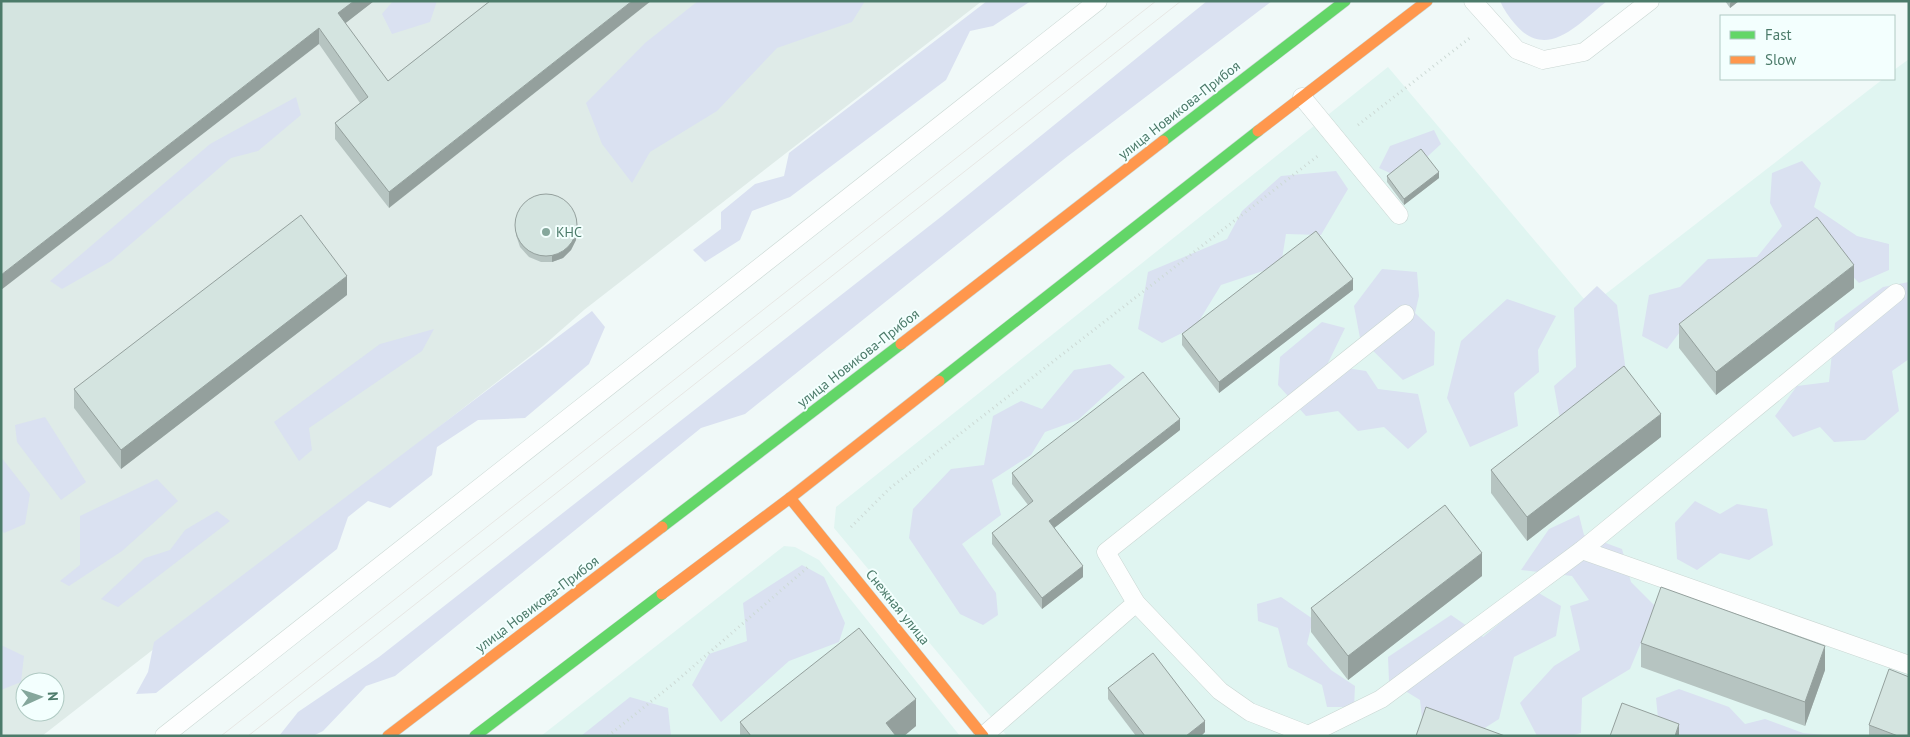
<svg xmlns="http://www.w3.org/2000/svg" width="1910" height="737" viewBox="0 0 1910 737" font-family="'PT Sans',sans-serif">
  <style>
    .residential { fill: #e0f5f1 }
    .industrial { fill: #dfebe8; fill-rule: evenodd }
    .green { fill: #dae1f1 }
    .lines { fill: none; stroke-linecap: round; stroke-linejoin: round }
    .lane-casing { stroke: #c9d6d2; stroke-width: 19 }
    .fast-casing { stroke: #c9d6d3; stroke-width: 12 }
    .slow-casing { stroke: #c9d6d3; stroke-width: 12 }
    .path { stroke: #cddad6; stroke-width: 3; stroke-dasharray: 1 4; stroke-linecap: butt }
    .lane { stroke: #fdfefe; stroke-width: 18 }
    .fast { stroke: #63d668; stroke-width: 11 }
    .slow { stroke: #ff974d; stroke-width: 11 }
    .tram { stroke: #e7e7e4; stroke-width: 1 }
    .wall { fill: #b6c4c1 }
    .shaded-wall { fill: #94a09d }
    .building { fill: #d4e4e0; stroke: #94a09d }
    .poi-dot { fill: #85a79c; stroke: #f3fffe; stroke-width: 2 }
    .labels { text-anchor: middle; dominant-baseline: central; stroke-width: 4; stroke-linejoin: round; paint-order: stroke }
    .street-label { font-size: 14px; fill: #4c7b6a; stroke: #f3fffe }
    .poi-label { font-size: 14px; fill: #4c7b6a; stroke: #f3fffe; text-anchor: start }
  </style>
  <rect width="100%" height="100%" fill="#f0f9f8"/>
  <!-- residential -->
  <g class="residential">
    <polygon points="1909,59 1909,736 1007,736 834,528 836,507 1388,67 1590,306 1883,79 1894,79 1894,70"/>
    <polygon points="784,546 795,547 819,560 960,736 541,736"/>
  </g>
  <!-- industrial -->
  <path class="industrial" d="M 1,1 L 982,1 L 584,310 L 543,346 L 42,736 L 1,736 ZM 25,682 L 55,682 L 55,712 L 25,712 Z"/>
  <!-- green -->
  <g class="green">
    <polygon points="393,1 437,1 430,22 392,34 382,14"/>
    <polygon points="698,1 865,1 852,22 777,48 717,111 650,152 632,183 602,144 586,103 645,43"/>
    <polygon points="987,1 1031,1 993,26 970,31 946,80 790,197 752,211 740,240 705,262 693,250 721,229 721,212 755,184 784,176 789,153"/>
    <polygon points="1207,1 1272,1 1068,156 745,414 701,428 395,676 366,686 323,731 313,736 279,736 298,712 379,657 942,216"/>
    <path d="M 1500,1 L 1607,1 C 1579,23 1547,62 1515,24 C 1509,17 1504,10 1500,1 Z"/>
    <polygon points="296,97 301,115 258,151 231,158 111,261 62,289 50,281 210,144"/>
    <polygon points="1434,130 1441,144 1403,179 1379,168 1390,146"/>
    <polygon points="1802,161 1821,183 1814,207 1857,236 1889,244 1889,270 1859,283 1812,234 1695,312 1667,349 1642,336 1649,295 1680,287 1708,259 1757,257 1782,226 1770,203 1772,173"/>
    <polygon points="1336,171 1348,189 1321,235 1286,234 1281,265 1221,285 1196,326 1162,343 1138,329 1148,272 1227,239 1242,211 1281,176"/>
    <polygon points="1382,269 1417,272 1419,296 1415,313 1435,332 1434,365 1403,380 1360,338 1354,306"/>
    <polygon points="1909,282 1909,359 1892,371 1899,411 1865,440 1834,442 1820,427 1793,437 1775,416 1797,386 1829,382 1835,323 1883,287"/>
    <polygon points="1597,286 1617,305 1626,372 1561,425 1554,386 1576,367 1574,308"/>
    <polygon points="1507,299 1556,316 1538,350 1539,372 1514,393 1518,426 1470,447 1447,398 1461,341"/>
    <polygon points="592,311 605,327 589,364 525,418 478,420 437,447 432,475 390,508 368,501 348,517 337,549 156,693 136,694 148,672 154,642"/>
    <polygon points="1322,322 1345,328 1327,365 1366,371 1378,389 1418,394 1427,432 1408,449 1384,427 1358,431 1338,411 1306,416 1278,385 1280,357"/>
    <polygon points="434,329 422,351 309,428 312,450 299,461 274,422 380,344"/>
    <polygon points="1110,364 1125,377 1078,420 1045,432 1031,455 992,480 1001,515 962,544 996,593 998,615 983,625 960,614 909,538 913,509 951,469 984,465 993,416 1021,401 1042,409 1074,370"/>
    <polygon points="45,417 86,482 61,500 17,442 15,425"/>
    <polygon points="1,457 30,494 25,524 4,533 1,530"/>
    <polygon points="157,479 178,501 122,551 69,586 60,581 80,565 80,516"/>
    <polygon points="1695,501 1720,514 1737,504 1767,509 1773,545 1749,560 1720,553 1697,570 1677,559 1675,523"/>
    <polygon points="217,511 230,521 118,607 101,599 145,558 170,550 185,530"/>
    <polygon points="1579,515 1584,535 1622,549 1631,582 1656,607 1630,669 1582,698 1581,733 1570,736 1537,736 1520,703 1554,666 1580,650 1570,606 1589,600 1572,576 1521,570 1549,529"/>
    <polygon points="802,565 824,577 845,623 839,642 789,661 721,722 692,685 709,654 747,641 743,603"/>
    <polygon points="1537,592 1561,606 1556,636 1514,657 1499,719 1472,736 1424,736 1420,700 1389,681 1388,657 1451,615 1483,637"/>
    <polygon points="1281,597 1313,619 1307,644 1331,670 1355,686 1354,707 1327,707 1322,685 1288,667 1278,628 1258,621 1257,604"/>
    <polygon points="1,645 24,656 21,682 1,690"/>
    <polygon points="1679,689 1729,707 1745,724 1765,719 1803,733 1824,735 1670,736 1659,728 1656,698"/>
    <polygon points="630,697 668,708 671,736 581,736"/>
  </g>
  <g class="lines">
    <defs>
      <g id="lane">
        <polyline points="1473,1 1517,50 1543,60 1584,52 1650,1"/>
        <polyline points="1302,97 1399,215"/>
        <polyline points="1582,550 1909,665"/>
        <polyline points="1136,603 1220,691 1250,712 1311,736"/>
        <polyline points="1308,735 1381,699 1582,550 1896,293"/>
        <polyline points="164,736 1098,1"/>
        <polyline points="983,736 1136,603 1106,552 1405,314"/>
      </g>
      <g id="fast">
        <polyline points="1163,141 1345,1"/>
        <polyline points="939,381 1258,131"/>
        <polyline points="662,527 901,344"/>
        <polyline points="475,736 662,594"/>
      </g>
      <g id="slow">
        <polyline points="1258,131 1427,1"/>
        <polyline points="901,344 1163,141"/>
        <polyline points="790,498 983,736"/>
        <polyline points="662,594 790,498 939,381"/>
        <polyline points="388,736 662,527"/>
      </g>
    </defs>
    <!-- lane casing -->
    <use href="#lane" class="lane-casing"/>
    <!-- fast casing -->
    <use href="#fast" class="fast-casing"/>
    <!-- slow casing -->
    <use href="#slow" class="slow-casing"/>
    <!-- path -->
    <g class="path">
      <polyline points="1358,125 1471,37"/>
      <polyline points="851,527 889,489 1319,155"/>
      <polyline points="608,736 673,684 808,567"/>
    </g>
    <!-- lane -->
    <use href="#lane" class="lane"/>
    <!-- fast -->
    <use href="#fast" class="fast"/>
    <!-- slow -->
    <use href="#slow" class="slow"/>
    <!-- tram -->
    <g class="tram">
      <polyline points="221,736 1156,1"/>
      <polyline points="248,736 1181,1"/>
    </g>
  </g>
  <!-- wall -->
  <g class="wall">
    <polygon points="1,1 374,1 345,23 388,81 490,1 389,208 335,139 335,123 360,103 319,44"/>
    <polygon points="1725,1 1739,1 1730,8"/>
    <polygon points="1387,176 1439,178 1404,205 1387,182"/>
    <polygon points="577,228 576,240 571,250 563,258 552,262 541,262 529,257 520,247 516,235 516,230"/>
    <polygon points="1854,288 1716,395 1679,348 1679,324"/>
    <polygon points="1353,290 1219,393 1182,345 1182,334"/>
    <polygon points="347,295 121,469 74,408 74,389"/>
    <polygon points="1180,430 1054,528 1083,577 1042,609 992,544 992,533 1028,505 1012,484 1012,473"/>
    <polygon points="1661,437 1527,541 1491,493 1491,470"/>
    <polygon points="1482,576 1348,680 1311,632 1311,608"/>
    <polygon points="1641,643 1825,670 1805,726 1641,667"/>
    <polygon points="1108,688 1205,732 1201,736 1136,736 1108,699"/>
    <polygon points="740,722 916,726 904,736 740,736"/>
    <polygon points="1869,725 1909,736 1869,736"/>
  </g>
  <!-- shaded-wall -->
  <g class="shaded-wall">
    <polygon points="354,1 374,1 338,29 338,13"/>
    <polygon points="632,1 651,1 389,208 389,192"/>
    <polygon points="1732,1 1739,1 1730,8 1730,3"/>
    <polygon points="319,28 319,44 1,290 1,275"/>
    <polygon points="1439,172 1439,178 1404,205 1404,199"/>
    <polygon points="577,223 576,240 571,250 563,258 552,262 552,256"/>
    <polygon points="1854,265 1854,288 1716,395 1716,372"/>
    <polygon points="347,276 347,295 121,469 121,450"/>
    <polygon points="1353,279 1353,290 1219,393 1219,382"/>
    <polygon points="1661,414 1661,437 1527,541 1527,517"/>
    <polygon points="1180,419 1180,430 1049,532 1049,521"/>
    <polygon points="1482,553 1482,576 1348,680 1348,656"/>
    <polygon points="1083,566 1083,577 1042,609 1042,598"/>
    <polygon points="1825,646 1825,670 1805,726 1805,702"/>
    <polygon points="916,699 916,726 904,736 886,736 886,723"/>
    <polygon points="1205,721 1205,732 1201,736 1186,736"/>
    <polygon points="1679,724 1679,736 1675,736"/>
  </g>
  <!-- building -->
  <g class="building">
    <polygon points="1,1 354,1 338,13 388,81 490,1 632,1 389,192 335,123 368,97 319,28 1,275"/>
    <polygon points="1421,149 1439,172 1404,199 1387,176"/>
    <circle cx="546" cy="225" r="31"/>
    <polygon points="301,215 347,276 121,450 74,389"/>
    <polygon points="1817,217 1854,265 1716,372 1679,324"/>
    <polygon points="1316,231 1353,279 1219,382 1182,334"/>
    <polygon points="1624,366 1661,414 1527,517 1491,470"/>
    <polygon points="1143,372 1180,419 1049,521 1083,566 1042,598 992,533 1033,501 1012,473"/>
    <polygon points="1445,505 1482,553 1348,656 1311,608"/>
    <polygon points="1661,587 1825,646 1805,702 1641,643"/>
    <polygon points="859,628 916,699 886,723 896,736 751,736 740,722"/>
    <polygon points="1153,653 1205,721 1186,736 1145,736 1108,688"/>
    <polygon points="1889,669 1909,677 1909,736 1898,736 1869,725"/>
    <polygon points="1622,703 1679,724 1675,736 1610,736"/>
    <polygon points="1426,707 1505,736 1416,736"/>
  </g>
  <!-- markers -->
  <circle class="poi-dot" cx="546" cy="232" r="5"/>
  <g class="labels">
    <!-- street labels -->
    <g class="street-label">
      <text transform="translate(1179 110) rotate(-38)">улица Новикова-Прибоя</text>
      <text transform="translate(858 358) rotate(-38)">улица Новикова-Прибоя</text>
      <text transform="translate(537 604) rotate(-37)">улица Новикова-Прибоя</text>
      <text transform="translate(898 607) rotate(51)">Снежная улица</text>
    </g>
    <!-- poi labels -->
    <g class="poi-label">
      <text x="556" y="232">КНС</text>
    </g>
  </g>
  <!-- border -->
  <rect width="1910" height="737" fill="none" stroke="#4c7b6a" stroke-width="5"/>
  <!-- legend -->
  <rect x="1720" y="15" width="175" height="65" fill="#f3fffe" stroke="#b0cac3"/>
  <rect x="1730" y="31" width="25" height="8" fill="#63d668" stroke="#b0cac3"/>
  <text x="1765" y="40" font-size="15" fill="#4c7b6a">Fast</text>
  <rect x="1730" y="56" width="25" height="8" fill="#ff974d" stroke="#b0cac3"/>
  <text x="1765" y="65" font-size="15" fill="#4c7b6a">Slow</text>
  <!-- north arrow -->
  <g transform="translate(40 697) rotate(87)"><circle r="24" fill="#f3fffe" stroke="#b0cac3"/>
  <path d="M0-4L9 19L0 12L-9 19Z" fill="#85a79c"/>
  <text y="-8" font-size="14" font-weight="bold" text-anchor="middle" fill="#4c7b6a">N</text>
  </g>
</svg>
